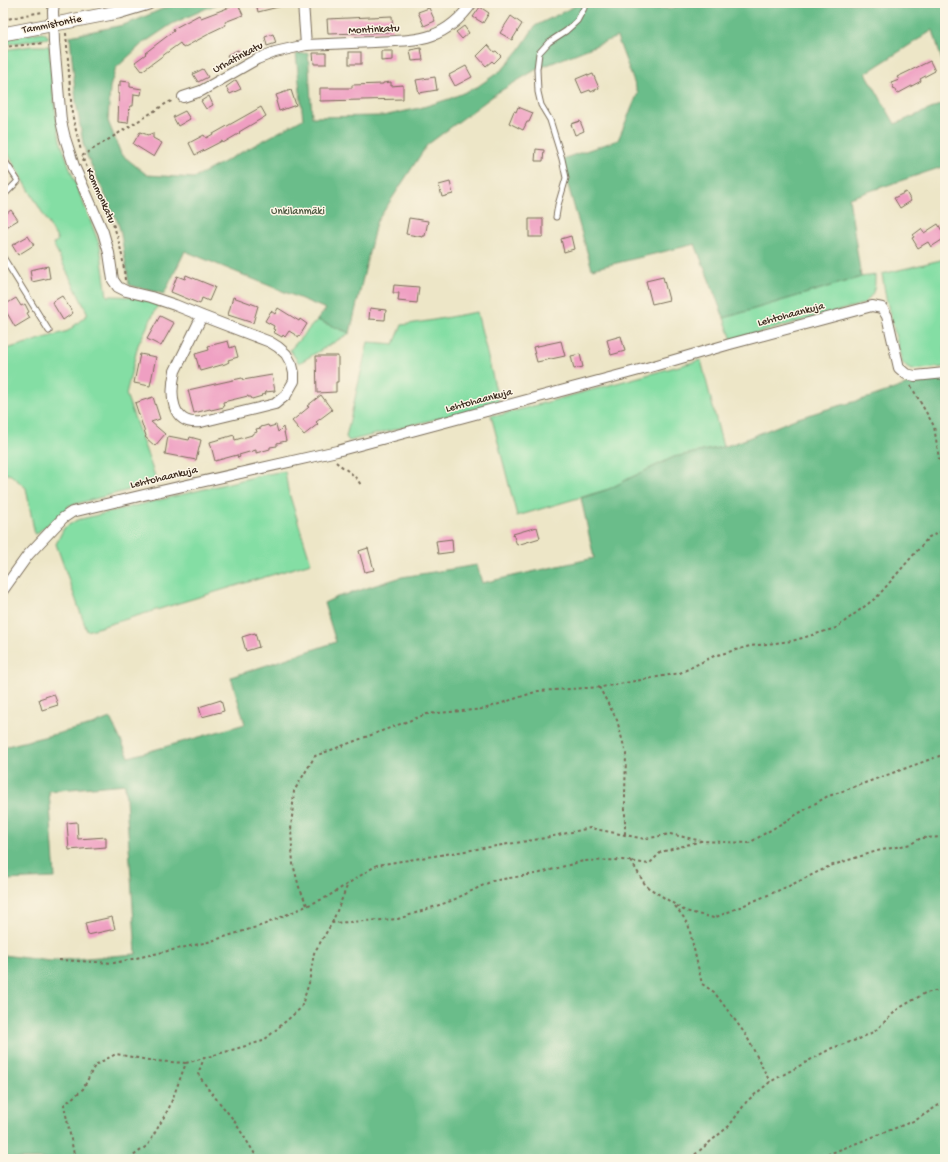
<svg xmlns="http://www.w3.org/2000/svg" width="948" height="1162" viewBox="0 0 948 1162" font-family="'Gochi Hand',sans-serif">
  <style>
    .green { fill: #84dea4; stroke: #608461 }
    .forest { fill: #6bbd8a; stroke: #537454 }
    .building { fill: #ef9fc2 }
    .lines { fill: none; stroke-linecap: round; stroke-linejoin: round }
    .service-casing { stroke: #796c59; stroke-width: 7 }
    .minor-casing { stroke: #796c59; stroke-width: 12 }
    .tertiary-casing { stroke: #796c59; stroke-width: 15 }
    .path { stroke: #796c59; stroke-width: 2; stroke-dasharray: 3 3; stroke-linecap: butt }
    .service { stroke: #fff; stroke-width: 5 }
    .minor { stroke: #fff; stroke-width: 10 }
    .tertiary { stroke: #fff; stroke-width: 13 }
    .labels { text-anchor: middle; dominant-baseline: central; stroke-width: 3; stroke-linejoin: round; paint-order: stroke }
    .street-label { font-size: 11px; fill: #3b2a1e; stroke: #fcf5e5 }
    .park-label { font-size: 11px; fill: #4d5740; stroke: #fcf5e5 }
  </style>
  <rect width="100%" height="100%" fill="#fcf5e5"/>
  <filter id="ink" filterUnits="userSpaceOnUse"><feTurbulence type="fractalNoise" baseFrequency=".025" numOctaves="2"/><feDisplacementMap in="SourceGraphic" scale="8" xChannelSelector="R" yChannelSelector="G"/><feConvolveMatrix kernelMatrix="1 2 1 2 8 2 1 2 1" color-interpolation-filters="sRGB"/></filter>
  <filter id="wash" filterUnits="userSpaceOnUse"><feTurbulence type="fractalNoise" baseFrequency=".012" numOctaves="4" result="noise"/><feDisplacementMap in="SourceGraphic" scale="16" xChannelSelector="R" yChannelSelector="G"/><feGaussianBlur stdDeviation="0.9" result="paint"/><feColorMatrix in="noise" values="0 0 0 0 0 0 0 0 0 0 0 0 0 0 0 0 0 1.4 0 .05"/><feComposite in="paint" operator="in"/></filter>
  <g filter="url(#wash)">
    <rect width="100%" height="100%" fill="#ede6c7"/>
    <!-- green -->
    <g class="green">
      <polygon points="42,32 47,35 49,38 3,45 3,39"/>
      <path d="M 32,46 L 49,46 L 53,95 L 60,140 L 72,174 L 100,246 L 107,296 C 128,296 138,297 158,305 L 138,345 L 126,394 L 156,479 L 144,486 L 68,506 L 68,510 L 59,515 L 35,535 L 26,488 L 11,475 L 3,473 L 3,350 L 68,331 L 88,314 L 53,244 L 58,240 L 3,145 L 3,50 Z"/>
      <polygon points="945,259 945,367 911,370 906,367 902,362 886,298 882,274"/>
      <path d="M 875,275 C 875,290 875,293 863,304 L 732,340 L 724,318 L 861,277 Z"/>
      <polygon points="477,312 499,403 349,441 346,437 368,342 394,344 402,325 428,321"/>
      <polygon points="317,320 350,333 299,363 290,350"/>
      <polygon points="701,360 723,447 674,457 630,478 609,489 517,516 491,415 500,415"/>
      <polygon points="285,471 288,490 311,563 87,631 56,544 64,528 77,520 262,475"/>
    </g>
    <!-- forest -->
    <g class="forest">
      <polygon points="176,3 220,3 205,9 172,24 142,44 116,68 110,87 108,121 121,154 147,175 194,178 303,119 296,54 308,53 312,117 383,116 420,108 449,99 477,87 503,69 520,49 535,26 581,3 611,3 615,8 648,9 673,8 684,3 945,3 945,71 933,30 866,73 895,124 945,103 945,166 849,198 861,277 724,318 695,244 592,269 566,178 562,159 618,140 638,93 617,37 537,69 497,93 427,145 376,223 350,333 317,320 326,309 185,251 164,294 129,285 121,234 118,223 87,156 83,143 76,101 70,36 123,25 137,20"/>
      <polygon points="945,378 945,1159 3,1159 3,955 50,961 136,954 125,784 49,791 55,878 3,880 3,747 92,725 110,718 129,757 245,724 231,677 336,642 324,603 337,597 358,591 379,584 402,577 477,565 482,583 594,558 581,498 609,489 630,478 674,457 723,447 741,441 795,419 831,408 868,398 920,380"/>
    </g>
    <g id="blocks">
      <!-- building -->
      <g class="building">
        <polygon points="256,3 281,3 282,6 258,12"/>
        <polygon points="238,4 243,15 225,22 226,25 209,33 209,34 183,48 180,43 142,71 135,62 146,54 145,53 174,31 173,29 199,15 201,18"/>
        <polygon points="480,7 489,13 483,23 473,17"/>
        <polygon points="429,8 435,21 424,26 418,12"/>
        <polygon points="392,16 393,32 328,34 327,19"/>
        <polygon points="511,16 522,24 512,40 500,33"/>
        <polygon points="464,26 469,33 462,39 456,32"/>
        <polygon points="273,34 276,43 267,46 265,37"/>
        <polygon points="488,45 494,52 496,51 501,56 494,63 492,61 486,66 477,56"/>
        <polygon points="421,48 423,60 412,61 410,50"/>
        <polygon points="238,50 241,58 231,63 227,55"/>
        <polygon points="381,51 393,51 393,60 381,61"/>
        <rect x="349" y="52" width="12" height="12"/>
        <polygon points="313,53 326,53 326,64 314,64"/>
        <polygon points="930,61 935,71 920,79 921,81 897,94 891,83 899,80 897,77"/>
        <polygon points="466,66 472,77 455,86 449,75"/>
        <polygon points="203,69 208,77 198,82 193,74"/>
        <polygon points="588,74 588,76 593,74 599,88 591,92 590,90 582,93 576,79"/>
        <polygon points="435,77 437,90 419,93 416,80"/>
        <polygon points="236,80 241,89 230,94 226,87"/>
        <polygon points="120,81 130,82 130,87 142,89 141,95 134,94 133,106 130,106 128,123 118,122 119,94 118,94 118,86 120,86"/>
        <polygon points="391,82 391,86 403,85 403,99 320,101 320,88 352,88 352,85 383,84 383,83"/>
        <polygon points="291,90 296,105 279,111 276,101 278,100 276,95"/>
        <polygon points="209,96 213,105 206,109 201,101"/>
        <polygon points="261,107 266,116 239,132 240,133 223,143 222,141 195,155 189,143 204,135 206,138"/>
        <polygon points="518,107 533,113 529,122 527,122 523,130 509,123 514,111 516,112"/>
        <polygon points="185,111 190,119 178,126 173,117"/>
        <polygon points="580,121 584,131 575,135 571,124"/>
        <polygon points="140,132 148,135 153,133 153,138 162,143 154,157 133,144"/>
        <polygon points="536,149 544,150 543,161 535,161"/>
        <polygon points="450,182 453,194 442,197 439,185"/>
        <polygon points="906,192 911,201 900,208 894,198"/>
        <polygon points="11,210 18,220 3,229 3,216"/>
        <polygon points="409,218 428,221 425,236 423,236 423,237 406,234"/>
        <rect x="529" y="219" width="14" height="18"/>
        <polygon points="938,224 945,236 945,238 931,247 928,242 918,248 912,238 914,237 913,235 921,229 924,233"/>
        <polygon points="28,236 34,245 18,255 12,245"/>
        <polygon points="571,236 574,249 564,252 561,239"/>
        <polygon points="48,266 50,278 32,282 30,270"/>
        <polygon points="186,275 215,287 209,301 202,298 200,304 171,292 177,276 185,279"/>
        <polygon points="663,277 669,300 652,304 646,281"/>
        <polygon points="394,285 419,287 417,303 398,301 399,293 393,293"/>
        <polygon points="62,296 73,313 63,320 52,302"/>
        <polygon points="233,297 258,306 253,323 228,315"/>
        <polygon points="16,298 21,306 25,304 29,312 27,313 30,318 15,327 3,306"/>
        <polygon points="278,308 299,321 300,319 307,324 299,337 289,331 285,337 283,335 282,337 273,332 275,330 273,329 274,326 265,321 271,311 275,314"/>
        <polygon points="370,308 386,310 385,320 369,319"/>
        <polygon points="160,316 174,323 161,346 147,339"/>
        <polygon points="621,336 625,351 611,355 607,340"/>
        <polygon points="228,341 230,348 235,346 238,357 228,360 229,362 225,364 200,371 195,354 209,350 208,346"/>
        <polygon points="561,341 565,356 537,362 533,347"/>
        <polygon points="140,354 156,357 150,386 134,383"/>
        <polygon points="580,354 583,367 574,369 571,356"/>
        <polygon points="316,356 338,356 338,382 336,382 336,392 317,393"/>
        <polygon points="272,375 275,391 265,392 266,394 261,395 262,396 252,399 251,397 248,397 248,396 223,402 224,407 211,410 210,409 194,413 188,390 242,378 243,380"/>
        <polygon points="321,395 332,410 316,422 318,424 304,435 292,421 309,407 307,406"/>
        <polygon points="153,397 160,419 151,422 165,434 155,446 145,437 146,436 135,403"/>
        <polygon points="268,425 269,427 276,425 278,432 283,427 286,441 277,443 277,446 270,447 270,449 256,453 256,450 239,455 240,457 238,458 237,455 215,461 210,442 234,435 235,440 252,435 252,434 257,432 256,429 261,428 261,427"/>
        <polygon points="168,436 189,440 190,437 201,440 196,460 165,454"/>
        <polygon points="537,527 540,538 517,545 513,534"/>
        <polygon points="452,539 453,552 438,554 436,541"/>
        <polygon points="368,548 374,570 365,572 359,551"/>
        <polygon points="255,633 259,647 246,651 242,637"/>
        <polygon points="54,694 58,705 42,710 39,699"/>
        <polygon points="221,700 224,711 202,717 199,707"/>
        <polygon points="77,822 78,839 106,837 106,847 69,850 67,823"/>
        <polygon points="112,917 115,929 88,935 85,923"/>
      </g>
    </g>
  </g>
  <g filter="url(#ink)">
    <use href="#blocks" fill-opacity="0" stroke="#796c59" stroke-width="1"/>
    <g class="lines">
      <defs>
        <g id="service">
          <polyline points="3,158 18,181 3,196"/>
          <polyline points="556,217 558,205 566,178 562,159 550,120 541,105 538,92 537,69 539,53 549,42 566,31 577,21 584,8 584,3"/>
          <polyline points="3,257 49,331"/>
        </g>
        <g id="minor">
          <path d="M 54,3 L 53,11 L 54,42 L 61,121 L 65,138 L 74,166 L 103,232 L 109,253 L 113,280 L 118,287 L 126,291 L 151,297 L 175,305 L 202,316 L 270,342 L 278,347 L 286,354 L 292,365 L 294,373 L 294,381 L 286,395 L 275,404 L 201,422 C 170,426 170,393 175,371 L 202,316"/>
          <path d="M 303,3 L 306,45 C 329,44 351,43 374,42 C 417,40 444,42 472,3"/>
          <polyline points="183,97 201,91 257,59 275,52 306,45"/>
          <polyline points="3,590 28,555 63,518 72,512 152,493 337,451 643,369 730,344 872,306 882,308 887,316 899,368 906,374 915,376 945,373"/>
        </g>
        <polyline id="tertiary" points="3,34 118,12 148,3"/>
      </defs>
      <!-- service casing -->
      <use href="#service" class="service-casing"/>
      <!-- minor casing -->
      <use href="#minor" class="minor-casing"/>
      <!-- tertiary casing -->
      <use href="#tertiary" class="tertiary-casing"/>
      <!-- path -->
      <g class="path">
        <polyline points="83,6 98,3"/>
        <polyline points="3,20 30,14 43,12"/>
        <polyline points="66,33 72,114 81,151"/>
        <polyline points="3,47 44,43"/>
        <polyline points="82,156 167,103 174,100"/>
        <path d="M 83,159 C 93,181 104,202 113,224 C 120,242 124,262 125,281"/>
        <polyline points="911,386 934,426 939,459 945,472"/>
        <path d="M 336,462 C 344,469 357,475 361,486"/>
        <polyline points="599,687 617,720 626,754 625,795 625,835"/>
        <polyline points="631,861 646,886 685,911 714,918 789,886 830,866 877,851 911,844 921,838 945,837"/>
        <polyline points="307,905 299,887 293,864 291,830 294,791 315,756 427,714 484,709 538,691 602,687 680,673 714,656 750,646 792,641 836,628 877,597 929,537 945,530"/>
        <polyline points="675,906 688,923 702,984 714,992 746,1035 770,1082"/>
        <polyline points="332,923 348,884"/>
        <polyline points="59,960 114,963 208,942 263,925 327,897 377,865 540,839 590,828 645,839 670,834 702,841 749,843 826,797 945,754"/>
        <polyline points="75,1159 64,1105 83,1089 95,1065 116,1054 154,1061 186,1063"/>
        <polyline points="129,1159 148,1145 169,1108 186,1063 204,1058"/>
        <polyline points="258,1159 233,1119 209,1090 198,1074 204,1058 263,1041 301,1008 309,983 314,953 332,923 398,919 451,901 492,881 540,873 583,861 622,860 649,864 661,852 701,841"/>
        <polyline points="691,1159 692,1157 729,1126 747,1101 770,1082 832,1048 859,1039 875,1031 898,1009 925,993 945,989"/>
        <polyline points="816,1159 916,1120 945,1101"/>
      </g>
      <!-- service -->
      <use href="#service" class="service"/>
      <!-- minor -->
      <use href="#minor" class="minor"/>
      <!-- tertiary -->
      <use href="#tertiary" class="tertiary"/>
    </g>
  </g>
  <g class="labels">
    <!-- street labels -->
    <g class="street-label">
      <text transform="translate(52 25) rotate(-11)">Tammistontie</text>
      <text transform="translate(374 30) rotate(-3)">Montinkatu</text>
      <text transform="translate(238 58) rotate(-28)">Urhatinkatu</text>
      <text transform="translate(100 196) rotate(66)">Kommonkatu</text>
      <text transform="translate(791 315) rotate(-15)">Lehtohaankuja</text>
      <text transform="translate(479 401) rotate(-15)">Lehtohaankuja</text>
      <text transform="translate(164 478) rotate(-13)">Lehtohaankuja</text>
    </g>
    <!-- park labels -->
    <g class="park-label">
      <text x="298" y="212">Unkilanmäki</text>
    </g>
  </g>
  <!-- margin -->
  <rect width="948" height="1162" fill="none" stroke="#fcf5e5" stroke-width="16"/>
</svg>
